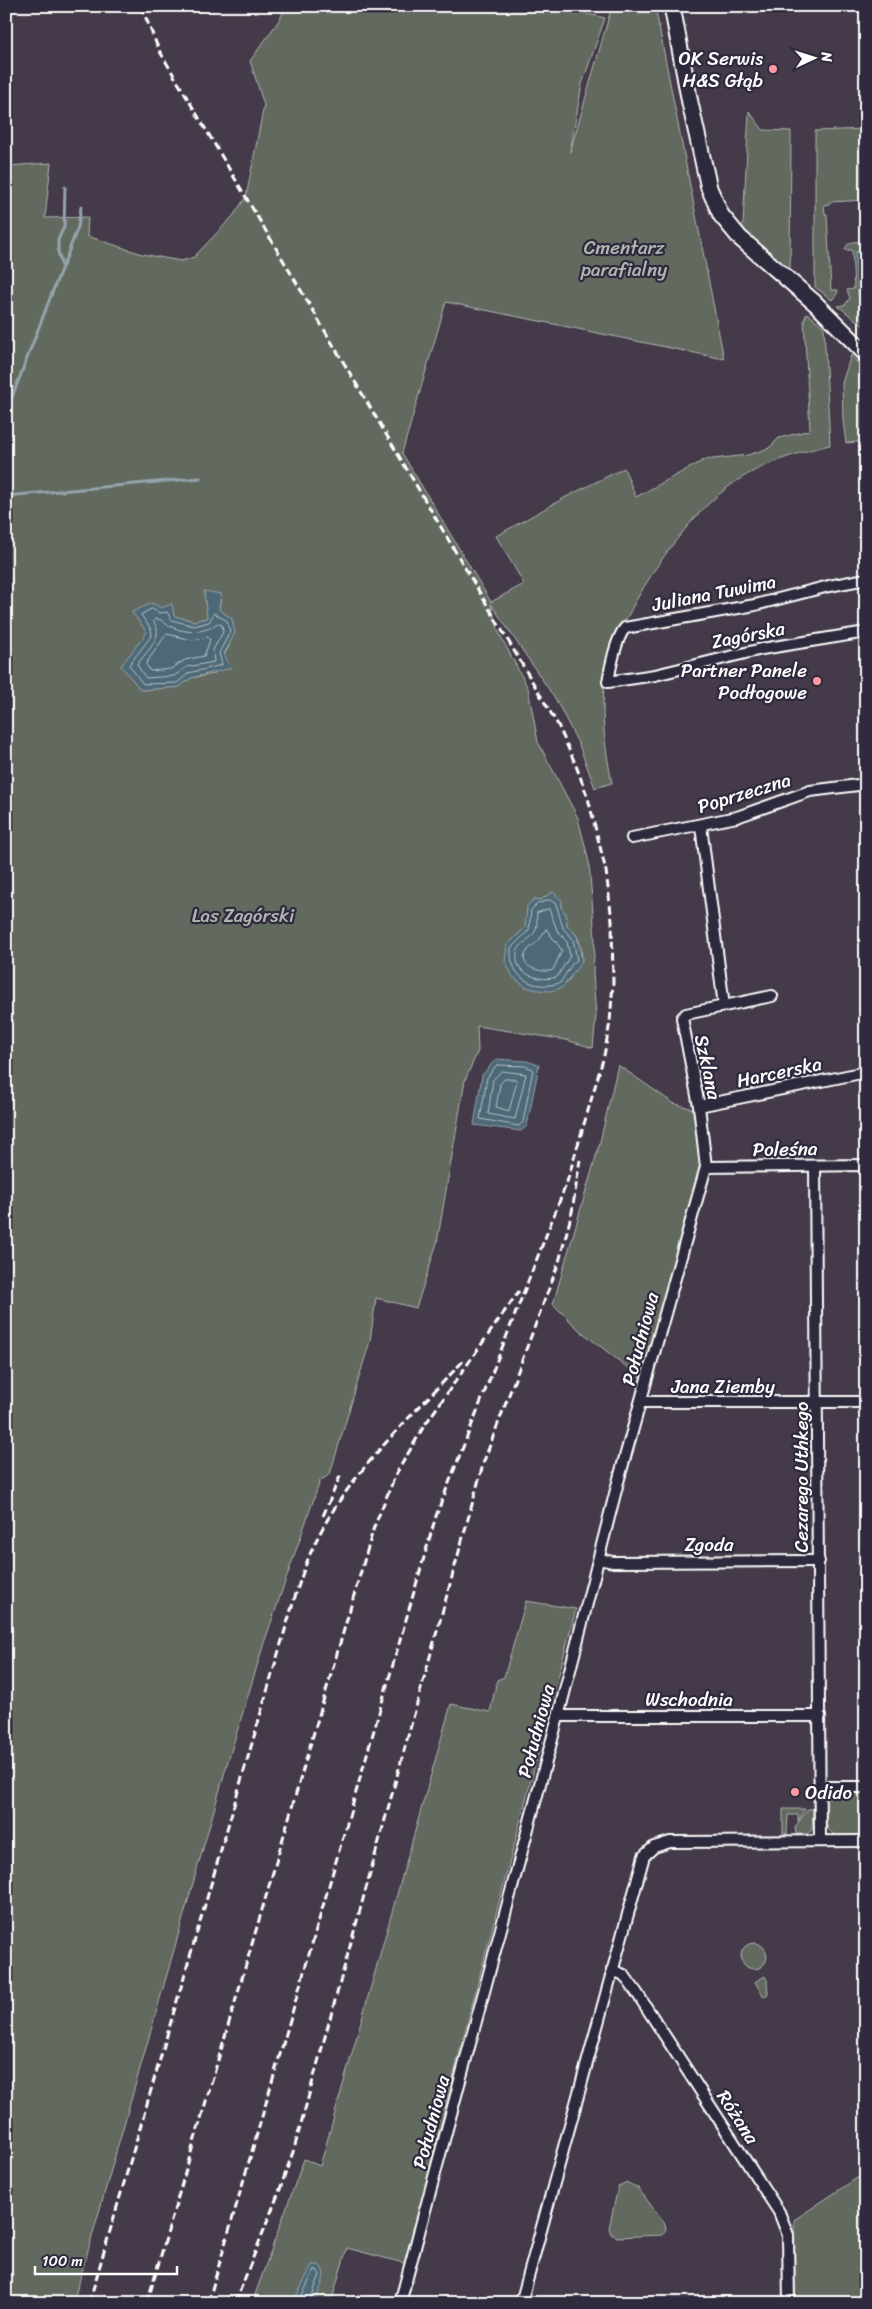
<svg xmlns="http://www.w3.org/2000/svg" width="872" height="2309" viewBox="0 0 872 2309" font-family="Sriracha,sans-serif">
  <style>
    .green { fill: #626b60; stroke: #b0b5b0; fill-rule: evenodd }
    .water { fill: #4e6876; stroke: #95a4ad }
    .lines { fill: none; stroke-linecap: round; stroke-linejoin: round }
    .shore { stroke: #b8c3c8; stroke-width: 1 }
    .stream { stroke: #95a4ad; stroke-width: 3 }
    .street-casing { stroke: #fff; stroke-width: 14 }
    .secondary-casing { stroke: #fff; stroke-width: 19 }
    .street { stroke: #2f2a3d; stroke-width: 10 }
    .secondary { stroke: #2f2a3d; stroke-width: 15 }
    .rail { stroke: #fff; stroke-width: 3; stroke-dasharray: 8 4; stroke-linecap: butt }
    .poi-dot { fill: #ff9aa2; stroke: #2f2a3d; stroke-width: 2 }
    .labels { text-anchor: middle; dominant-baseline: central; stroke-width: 4.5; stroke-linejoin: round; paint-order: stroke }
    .poi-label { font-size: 19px; fill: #fff; stroke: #2f2a3d; text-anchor: end }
    .park-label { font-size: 19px; fill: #b0b5b0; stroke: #2f2a3d }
    .street-label { font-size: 19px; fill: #fff; stroke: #2f2a3d }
  </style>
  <rect width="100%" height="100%" fill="#443a49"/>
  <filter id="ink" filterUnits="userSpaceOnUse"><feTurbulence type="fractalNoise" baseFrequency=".02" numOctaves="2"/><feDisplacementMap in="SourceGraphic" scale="10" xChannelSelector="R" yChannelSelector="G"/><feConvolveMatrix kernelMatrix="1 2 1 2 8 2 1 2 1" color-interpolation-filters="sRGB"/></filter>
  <g filter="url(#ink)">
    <!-- green -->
    <g class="green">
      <path d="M 286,6 L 555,6 L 605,18 L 582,84 L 570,152 L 612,6 L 655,6 L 724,359 L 446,302 L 402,453 L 491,602 L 524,584 L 496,536 L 566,497 L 624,468 L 636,497 L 704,460 L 748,455 L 769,448 L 779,438 L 810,430 L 804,320 L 807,313 L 824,327 L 830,445 C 792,454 754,466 723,491 C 675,529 609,628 604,689 C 601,722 606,752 612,783 L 595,788 L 579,745 L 556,700 L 491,604 L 499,633 L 528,688 L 538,742 L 578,818 L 589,862 L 595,938 L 593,973 L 596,1017 L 593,1048 L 566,1040 L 477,1026 L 478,1051 L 465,1080 L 437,1243 L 416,1308 L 376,1298 L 370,1341 L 330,1474 L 320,1481 L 264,1643 L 226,1768 L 73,2303 L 6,2303 L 6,166 L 51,163 L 45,218 L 88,217 L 87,236 L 142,254 L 181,261 L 194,257 L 233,216 L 246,197 L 264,105 L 250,61 L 280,19 ZM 221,595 L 219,609 L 232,619 L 229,646 L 214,674 L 191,678 L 179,687 L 141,690 L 122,666 L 147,632 L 132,612 L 161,608 L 174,616 L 194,621 L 207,618 ZM 553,892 L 561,900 L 561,907 L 566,914 L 567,925 L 577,936 L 581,946 L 582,961 L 576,967 L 568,982 L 507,945 L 525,928 L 534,899 L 541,900 Z"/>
      <polygon points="749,111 763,130 791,131 790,274 738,228 743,224"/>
      <polygon points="866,129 866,200 830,202 829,204 824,205 825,214 827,214 831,290 838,290 837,294 832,300 815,287 815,131"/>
      <path d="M 866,241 L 866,328 L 838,306 L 845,305 L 850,298 L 847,290 L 854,289 L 852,250 L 845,250 C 847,240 857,242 866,241 Z"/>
      <polygon points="851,355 866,373 866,441 846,443 843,420 842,383"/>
      <polygon points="618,1065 673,1103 693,1109 701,1166 645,1381 578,1329 553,1304 599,1146"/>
      <polygon points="526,1601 576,1609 434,2150 407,2264 347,2248 331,2303 252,2303 304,2159 320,2166 451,1704 490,1712 497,1680 504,1677"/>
      <path d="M 835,1793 L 860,1793 L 864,1795 L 866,1825 L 863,1834 C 857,1837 850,1836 843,1836 C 821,1836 825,1813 825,1798 Z"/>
      <polygon points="783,1809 805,1809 798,1821 798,1815 788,1815 787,1834 783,1834"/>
      <polygon points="808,1809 813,1809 812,1830 807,1834 796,1834 795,1827"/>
      <circle cx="754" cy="1956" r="13"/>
      <polygon points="765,1976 767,1980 768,1995 764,1997 755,1982"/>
      <polygon points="866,2172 866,2303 795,2303 794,2220"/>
      <polygon points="626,2182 638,2188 665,2224 666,2229 662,2235 617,2237 611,2234 609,2228 618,2187"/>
    </g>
    <!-- water -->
    <g class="water">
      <polygon points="855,252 862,252 863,294 858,295"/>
      <polygon points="204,591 221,594 219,609 232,619 235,633 224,654 231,668 191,678 179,687 141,690 121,666 147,632 132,612 152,603 161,608 172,604 174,616 194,621 207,618"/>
      <polygon points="553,892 562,901 561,907 566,914 567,925 577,936 582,961 563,987 551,991 538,990 526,987 513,977 505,961 507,945 525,928 527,906 534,899 541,900"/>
      <polygon points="496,1059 526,1061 539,1065 527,1126 521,1131 474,1125 482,1075"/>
      <path d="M 312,2265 L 319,2265 C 330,2274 319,2291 313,2303 L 293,2303 Z"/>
    </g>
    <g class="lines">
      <!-- shore -->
      <g class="shore">
        <polygon points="152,609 160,613 167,612 172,620 194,626 209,622 214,613 227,621 230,632 219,653 222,665 189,673 177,683 143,684 129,665 152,635 151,629 141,615"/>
        <path d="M 155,619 C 163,619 162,622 168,625 C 183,634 205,634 217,623 L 222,625 L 223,632 L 213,650 L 214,662 L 187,667 L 174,676 L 146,678 L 137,665 C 145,652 165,638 154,622 Z"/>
        <polygon points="167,634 192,640 208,637 210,640 204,656 185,660 171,669 150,671 146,664"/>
        <path d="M 550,900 L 556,904 L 563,928 L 573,939 L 577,960 L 572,964 L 560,983 C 533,991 509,978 511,948 L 529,930 L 531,910 L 537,904 Z"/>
        <path d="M 549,909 L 557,930 L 567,942 L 570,956 L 557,977 C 541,982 513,975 517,953 C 519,943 533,939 536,929 C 538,924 536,919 537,913 Z"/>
        <path d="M 546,929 L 562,950 L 553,970 C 544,974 517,967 526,953 C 529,947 536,944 540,939 C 542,935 544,932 546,929 Z"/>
        <polygon points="497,1065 525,1066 533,1069 523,1122 519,1126 480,1119 487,1078"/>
        <polygon points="502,1071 526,1074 515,1119 488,1114 493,1080"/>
        <polygon points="505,1079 515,1079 517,1081 509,1111 496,1107 500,1084"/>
        <polyline points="298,2303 314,2271 317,2270 320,2275 309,2303"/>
      </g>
      <!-- stream -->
      <g class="stream">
        <polyline points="63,266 78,227 81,207"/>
        <polyline points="6,413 62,267 58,251 58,240 64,227 65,187"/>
        <polyline points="6,496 200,478"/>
      </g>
      <defs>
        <g id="street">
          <path d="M 866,579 L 829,586 L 755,605 L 625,628 C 616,638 610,669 608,682 L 655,675 L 762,649 L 866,632"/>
          <polyline points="701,826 724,1006"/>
          <polyline points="632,838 737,817 810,791 866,784"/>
          <polyline points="699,1106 866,1072"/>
          <polyline points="815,1166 820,1840"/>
          <polyline points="706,1167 866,1165"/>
          <polyline points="641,1402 866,1402"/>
          <polyline points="599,1559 613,1562 819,1561"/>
          <polyline points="558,1716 820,1716"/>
          <polyline points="820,1787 866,1787"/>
          <polyline points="612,1970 624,1975 637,1993 779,2212 788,2235 789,2303"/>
          <polyline points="400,2303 557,1721 618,1482 706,1167 699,1106 682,1018 686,1014 772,996"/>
          <polyline points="521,2303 644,1856 654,1847 670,1842 866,1841"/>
        </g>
        <polyline id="secondary" points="672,6 690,103 709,188 721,215 740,238 815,303 866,354"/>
      </defs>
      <!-- street casing -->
      <use href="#street" class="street-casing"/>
      <!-- secondary casing -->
      <use href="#secondary" class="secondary-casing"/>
      <!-- street -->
      <use href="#street" class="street"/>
      <!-- secondary -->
      <use href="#secondary" class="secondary"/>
      <!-- rail -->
      <g class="rail">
        <polyline points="141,6 159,50 176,79 558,725 575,763 588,798 606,871 612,921 613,983 610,1022 604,1056 567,1182 436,1516 208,2303"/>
        <polyline points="323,1516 341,1474"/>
        <path d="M 89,2303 L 285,1630 C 295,1597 304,1563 320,1533 C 355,1467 414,1414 464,1360"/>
        <polyline points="147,2303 374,1527 396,1474 424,1426 519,1291"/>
        <polyline points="235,2303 279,2192 294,2149 484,1461 559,1262 572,1212 580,1160"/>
      </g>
    </g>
  </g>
  <!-- markers -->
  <g class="poi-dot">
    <circle cx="773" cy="69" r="5"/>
    <circle cx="817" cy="681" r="5"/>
    <circle cx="795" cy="1792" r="5"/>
  </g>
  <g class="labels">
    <!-- poi labels -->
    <g class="poi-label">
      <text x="763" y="58">OK Serwis<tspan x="763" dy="22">H&amp;S Głąb</tspan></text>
      <text x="807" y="670">Partner Panele<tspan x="807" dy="22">Podłogowe</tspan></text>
      <text x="805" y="1792" text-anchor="start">Odido</text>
    </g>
    <!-- park labels -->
    <g class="park-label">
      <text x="624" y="247">Cmentarz<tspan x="624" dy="22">parafialny</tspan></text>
      <text x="243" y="915">Las Zagórski</text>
    </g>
    <!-- street labels -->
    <g class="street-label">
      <text transform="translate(714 593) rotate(-11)">Juliana Tuwima</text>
      <text transform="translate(748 635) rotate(-11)">Zagórska</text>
      <text transform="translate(744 793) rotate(-17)">Poprzeczna</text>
      <text transform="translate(708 1067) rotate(78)">Szklana</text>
      <text transform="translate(779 1072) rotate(-12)">Harcerska</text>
      <text transform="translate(785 1149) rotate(-1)">Poleśna</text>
      <text transform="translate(640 1339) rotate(-75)">Południowa</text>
      <text x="723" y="1386">Jana Ziemby</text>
      <text transform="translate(801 1477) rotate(-90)">Cezarego Uthkego</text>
      <text x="709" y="1544">Zgoda</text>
      <text x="689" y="1699">Wschodnia</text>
      <text transform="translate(536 1731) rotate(-75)">Południowa</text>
      <text transform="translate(738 2117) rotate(57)">Różana</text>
      <text transform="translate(431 2122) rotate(-75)">Południowa</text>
    </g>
  </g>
  <!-- margin -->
  <rect width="872" height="2309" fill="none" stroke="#2f2a3d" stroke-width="25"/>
  <rect x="12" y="12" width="847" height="2284" fill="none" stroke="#fff" stroke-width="2" filter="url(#ink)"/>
  <!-- north arrow -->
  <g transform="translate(814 58) rotate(86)" stroke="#2f2a3d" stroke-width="4" paint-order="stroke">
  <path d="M0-4L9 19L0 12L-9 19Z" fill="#ffffff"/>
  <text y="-8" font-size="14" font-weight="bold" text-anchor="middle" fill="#ffffff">N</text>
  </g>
  <!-- scale -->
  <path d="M35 2266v8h142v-8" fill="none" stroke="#ffffff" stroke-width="2.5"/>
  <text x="42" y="2266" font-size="15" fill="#ffffff" stroke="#2f2a3d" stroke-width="4" paint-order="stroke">100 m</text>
</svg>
